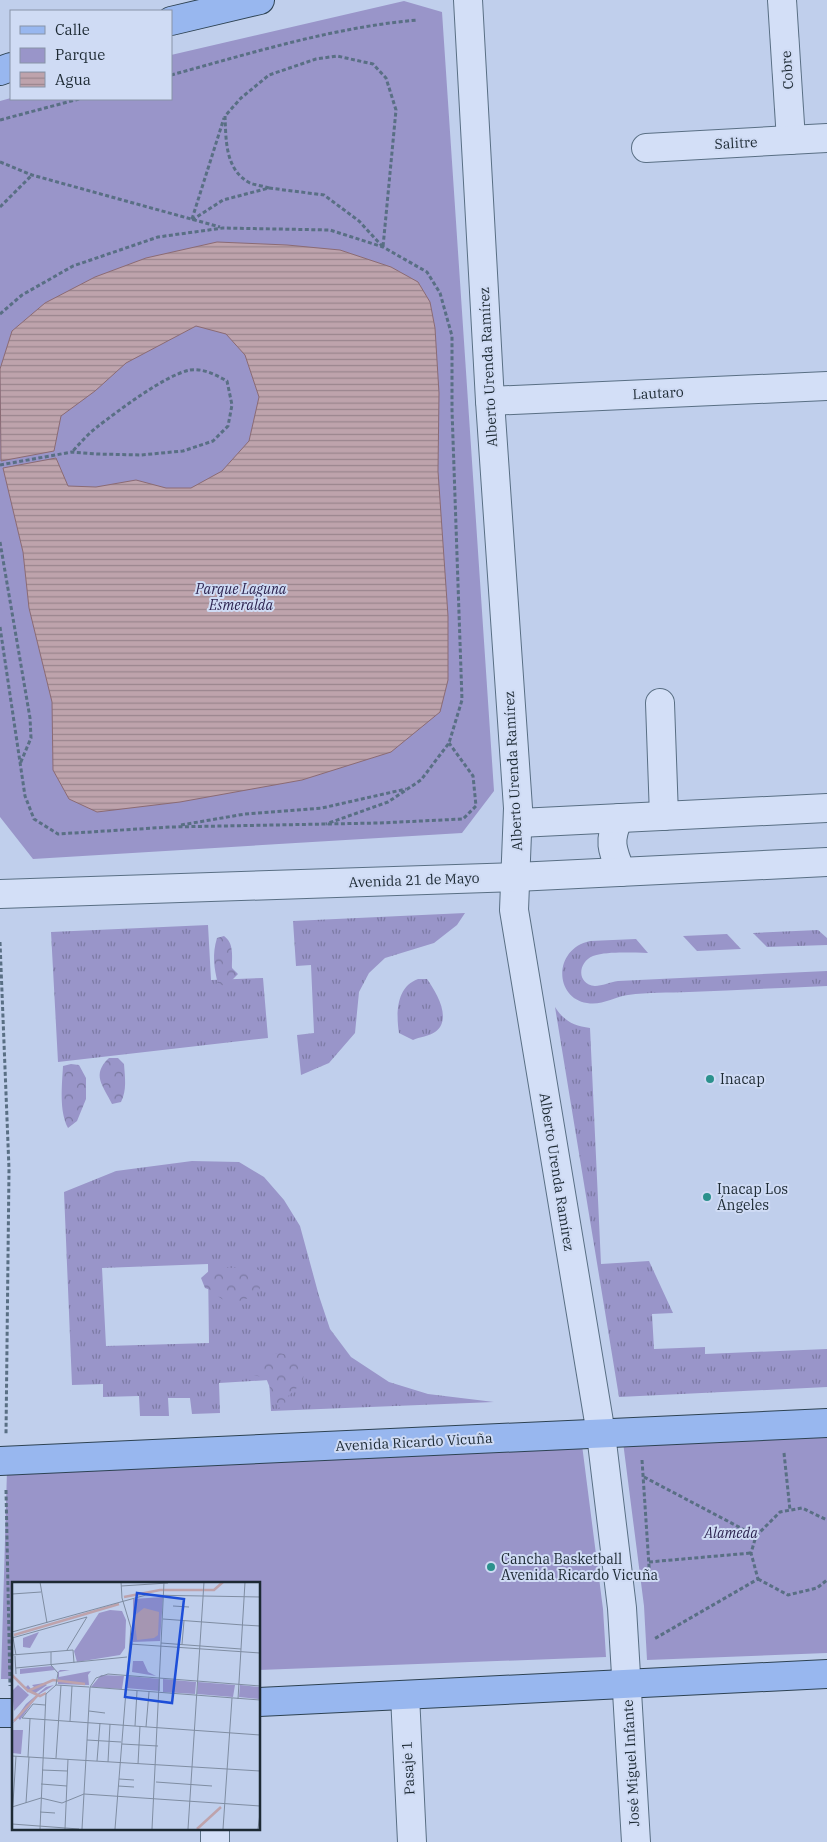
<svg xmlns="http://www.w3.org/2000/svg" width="827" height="1842" viewBox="0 0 827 1842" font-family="'IBM Plex Serif',serif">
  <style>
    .grass { fill: url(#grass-tufts); fill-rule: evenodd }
    .forest { fill: url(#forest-crowns) }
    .park { fill: #9995c9 }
    .water { fill: url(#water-rules); stroke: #8b6b74 }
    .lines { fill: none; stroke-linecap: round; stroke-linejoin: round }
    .minor-casing { stroke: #596f84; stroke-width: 30 }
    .major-casing { stroke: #2d4252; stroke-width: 30 }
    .path { stroke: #596f84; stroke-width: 3; stroke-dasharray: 4 2.5; stroke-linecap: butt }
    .minor { stroke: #d3dff7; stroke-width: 28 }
    .major { stroke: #98b7ef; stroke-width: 28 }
    .poi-dot { fill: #2b918c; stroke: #cfdbf4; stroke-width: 2 }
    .labels { text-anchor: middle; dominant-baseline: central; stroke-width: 4; stroke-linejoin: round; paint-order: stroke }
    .street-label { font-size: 14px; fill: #1d2a34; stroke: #cfdbf4 }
    .park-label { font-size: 14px; font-style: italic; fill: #2d2450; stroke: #cfdbf4 }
    .poi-label { font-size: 14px; fill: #1d2a34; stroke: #cfdbf4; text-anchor: start }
    .inset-river { fill: none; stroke: #bea3ac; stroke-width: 2.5 }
    .inset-road { fill: none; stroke: #7f8da2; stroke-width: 1 }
    .view { fill: #1d4ed8; fill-opacity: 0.15; stroke: #1d4ed8; stroke-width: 2.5 }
    .inset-edge { fill: none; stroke: #1d2a34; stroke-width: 2.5 }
  </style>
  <defs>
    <pattern id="grass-tufts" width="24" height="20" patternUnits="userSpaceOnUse" patternTransform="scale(1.25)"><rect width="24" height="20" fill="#9995c9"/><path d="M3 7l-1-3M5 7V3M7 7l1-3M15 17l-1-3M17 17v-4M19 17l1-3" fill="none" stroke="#7c7aa4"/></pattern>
    <pattern id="forest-crowns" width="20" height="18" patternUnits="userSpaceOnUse" patternTransform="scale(1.25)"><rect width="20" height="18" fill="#9995c9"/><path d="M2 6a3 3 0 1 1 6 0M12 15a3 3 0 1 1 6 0" fill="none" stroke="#7c7aa4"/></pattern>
    <pattern id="water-rules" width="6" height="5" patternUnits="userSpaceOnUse" patternTransform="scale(1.25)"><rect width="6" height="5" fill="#bea3ac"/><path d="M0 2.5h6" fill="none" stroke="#9a858d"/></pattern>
  </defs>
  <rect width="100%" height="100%" fill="#c0cfec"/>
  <!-- grass -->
  <g class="grass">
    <polygon points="465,913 457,925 434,943 385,958 369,973 359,992 355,1033 329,1063 301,1075 297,1035 314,1033 311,965 296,966 293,921"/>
    <polygon points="208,925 211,980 263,978 268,1038 58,1062 51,932"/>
    <polygon points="818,930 827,938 827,945 767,947 753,933"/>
    <polygon points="727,934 741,949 697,951 683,936"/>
    <path d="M 636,939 L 648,953 C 631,953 609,951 593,956 C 578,962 576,984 595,986 C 602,986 610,982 618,981 L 827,971 L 827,986 C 781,988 735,990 689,992 C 669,993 648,992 628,995 C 614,997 601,1006 587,1003 C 554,998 553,949 590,941 Z"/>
    <path d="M 418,979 L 427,979 C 436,992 453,1019 435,1032 C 430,1036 419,1037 413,1040 L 399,1033 C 396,1014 396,987 418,979 Z"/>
    <path d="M 555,1007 C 564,1021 574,1026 590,1028 L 601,1264 L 649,1261 L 673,1313 L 652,1314 L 654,1349 L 705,1347 L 705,1354 L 827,1349 L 827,1387 L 619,1397 Z"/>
    <path d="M 192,1161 L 239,1162 L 264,1177 L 284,1200 L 300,1226 L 319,1296 L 330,1329 L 351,1357 L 389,1382 L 428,1394 L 494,1402 L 271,1411 L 269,1380 L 219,1383 L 220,1413 L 192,1414 L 190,1398 L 168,1398 L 169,1416 L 140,1416 L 139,1396 L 103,1397 L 103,1384 L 72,1385 L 64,1192 L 116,1171 ZM 208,1264 L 209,1343 L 106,1346 L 102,1268 Z"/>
  </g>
  <!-- forest -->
  <g class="forest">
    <path d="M 224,936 C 234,943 232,956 232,968 L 238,974 L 226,986 L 218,984 C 214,968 212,954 217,938 Z"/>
    <path d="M 109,1058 L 118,1058 L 124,1064 C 125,1078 127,1090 121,1102 L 112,1104 C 103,1085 91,1075 109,1058 Z"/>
    <path d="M 71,1064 L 79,1065 L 86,1078 L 86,1099 L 77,1121 L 68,1128 C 59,1111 62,1085 63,1066 Z"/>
    <path d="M 221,1267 C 235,1269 245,1267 259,1270 L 264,1279 C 262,1284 260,1290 256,1293 C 247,1301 232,1304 222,1299 C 214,1294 215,1291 205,1288 L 201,1278 L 210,1270 Z"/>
    <polygon points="279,1353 303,1358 307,1362 302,1383 286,1398 285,1406 278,1408 266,1378 253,1375 250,1369 266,1356"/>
  </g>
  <!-- park -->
  <g class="park">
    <polygon points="404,1 442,12 494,791 462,833 33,859 0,817 0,101 11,98 171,99 171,55"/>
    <polygon points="827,1432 827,1653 647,1660 644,1606 623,1442"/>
    <polygon points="582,1445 603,1609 606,1657 259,1670 259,1583 14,1583 14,1679 1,1679 7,1470"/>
  </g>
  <!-- water -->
  <polygon class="water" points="217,242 287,245 340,250 391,267 418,282 430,302 435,328 439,393 438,471 448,616 448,680 440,712 391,752 302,780 180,802 97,812 69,799 53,770 52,702 29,608 23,552 3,468 56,458 68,486 96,487 136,480 166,488 191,488 222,471 249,441 259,397 245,355 226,334 196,326 126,363 95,391 61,416 54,451 1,461 0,369 12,331 45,303 95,277 146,258"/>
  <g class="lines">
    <defs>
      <g id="minor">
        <polyline points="468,0 490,401 518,808 514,910 601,1434 622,1608 636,1842"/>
        <polyline points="782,0 791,140"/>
        <polyline points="646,148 827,138"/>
        <polyline points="490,401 827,386"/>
        <polyline points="660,703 664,816"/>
        <path d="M 619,818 C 608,840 612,850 621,872"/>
        <polyline points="519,823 827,808"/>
        <polyline points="0,894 516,877 827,862"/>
        <polyline points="405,1695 412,1842"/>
        <polyline points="215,1828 215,1842"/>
      </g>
      <g id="major">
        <polyline points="171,21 260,0"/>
        <polyline points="0,71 11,67"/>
        <polyline points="0,1461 827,1423"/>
        <polyline points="259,1702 827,1674"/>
        <polyline points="0,1713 14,1713"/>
      </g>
    </defs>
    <!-- minor casing -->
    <use href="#minor" class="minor-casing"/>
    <!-- major casing -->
    <use href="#major" class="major-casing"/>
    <!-- path -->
    <g class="path">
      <path d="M 171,75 C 252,53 334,27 418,20"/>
      <polyline points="0,120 79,99"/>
      <polyline points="0,162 32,175 220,227"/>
      <path d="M 269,188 C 263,186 255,185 250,183 C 225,170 226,140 225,116 L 241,98 L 269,75 L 316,59 L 337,56 L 373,64 L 386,78 L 396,110 L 383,247"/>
      <polyline points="0,207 32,175"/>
      <polyline points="192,219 224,118"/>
      <polyline points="192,220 223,200 269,188 324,195 359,221 382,246"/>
      <polyline points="0,314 22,295 73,266 158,237 223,228 330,230 383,247 427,272 440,293 452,336 452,410 462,700 449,743 421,780 388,802 326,824"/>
      <path d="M 0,465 L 72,452 L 97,454 L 141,455 L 183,451 L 213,441 L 228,426 L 232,405 L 227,381 C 216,375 203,368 190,370 C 165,375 118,411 97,427 C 88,434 80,443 72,452"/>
      <polyline points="0,542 30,718 31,738 20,764"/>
      <polyline points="0,627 25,796 34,819 58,834 170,827 379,823 463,819 476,806 473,776 449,743"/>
      <polyline points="181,825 245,814 322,808 406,789"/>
      <polyline points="0,942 9,1169 6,1434"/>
      <polyline points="784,1453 790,1510"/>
      <polyline points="642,1460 650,1581"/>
      <polyline points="644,1477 756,1536 751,1553 758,1579 654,1639"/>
      <polyline points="6,1490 10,1686"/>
      <polyline points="756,1536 780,1512 802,1508 827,1520"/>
      <polyline points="649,1562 751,1553"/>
      <polyline points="758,1579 788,1595 817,1588 827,1580"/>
    </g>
    <!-- minor -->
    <use href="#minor" class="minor"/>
    <!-- major -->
    <use href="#major" class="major"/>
  </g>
  <!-- markers -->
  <g class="poi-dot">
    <circle cx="710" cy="1079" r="5"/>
    <circle cx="707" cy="1197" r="5"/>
    <circle cx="491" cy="1567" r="5"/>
  </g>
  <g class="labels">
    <!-- street labels -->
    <g class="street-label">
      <text transform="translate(787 70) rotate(-94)">Cobre</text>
      <text transform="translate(736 143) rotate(-3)">Salitre</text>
      <text transform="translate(488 367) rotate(-93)">Alberto Urenda Ramírez</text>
      <text transform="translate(658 393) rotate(-3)">Lautaro</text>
      <text transform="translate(513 771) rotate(-93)">Alberto Urenda Ramírez</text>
      <text transform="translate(414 880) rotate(-2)">Avenida 21 de Mayo</text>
      <text transform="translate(557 1172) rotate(81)">Alberto Urenda Ramírez</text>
      <text transform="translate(414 1442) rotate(-3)">Avenida Ricardo Vicuña</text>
      <text transform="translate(631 1763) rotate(-93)">José Miguel Infante</text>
      <text transform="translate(408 1768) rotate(-93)">Pasaje 1</text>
    </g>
    <!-- park labels -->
    <g class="park-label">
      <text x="241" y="589">Parque Laguna<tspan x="241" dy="16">Esmeralda</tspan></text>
      <text x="731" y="1533">Alameda</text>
    </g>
    <!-- poi labels -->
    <g class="poi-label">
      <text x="720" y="1079">Inacap</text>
      <text x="717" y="1189">Inacap Los<tspan x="717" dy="16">Ángeles</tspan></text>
      <text x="501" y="1559">Cancha Basketball<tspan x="501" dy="16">Avenida Ricardo Vicuña</tspan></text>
    </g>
  </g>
  <!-- overview -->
  <g transform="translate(12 1582)">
    <rect width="248" height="248" fill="#c0cfec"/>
    <path d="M 121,79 L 131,79 L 136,90 L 144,94 L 120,90 ZM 48,88 L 58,88 L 47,90 L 47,95 L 79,89 L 76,93 L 77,103 L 46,102 L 46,90 ZM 32,101 L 35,103 L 22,112 L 8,102 L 14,105 L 16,103 L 19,107 L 22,105 L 20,103 ZM 42,103 L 26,113 L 8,138 L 6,136 L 0,142 L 14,122 L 34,105 Z" fill="#9995c9"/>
    <path d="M 151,15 L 148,59 L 121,60 L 121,17 ZM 98,28 L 110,29 L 114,38 L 113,66 L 108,73 L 65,80 L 62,69 L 87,31 ZM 27,50 L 18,66 L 11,65 L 11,56 ZM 40,84 L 43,88 L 8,92 L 8,87 ZM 89,93 L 112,94 L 110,107 L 79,105 ZM 116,94 L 148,97 L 148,109 L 114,106 ZM 151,97 L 184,100 L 183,112 L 151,110 ZM 186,100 L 223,103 L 221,115 L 185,112 ZM 6,103 L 17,113 L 2,129 L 0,109 ZM 228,103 L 247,105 L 247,117 L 227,115 ZM 0,148 L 11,148 L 9,172 L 0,171 Z" fill="#9995c9"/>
    <path d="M 132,26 L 147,30 L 146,53 L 142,56 L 125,58 L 122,34 Z" fill="#bea3ac"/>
    <path class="inset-river" d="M 112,15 L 148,8 L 202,8 L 211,0M 2,53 L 107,22M 0,93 L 16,109 L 41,98 L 73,102M 17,109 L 28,114 L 34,111M 2,139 L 26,113M 185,247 L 209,225"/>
    <path class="inset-road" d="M 28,0 L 35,41M 109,4 L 156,1M 0,12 L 29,10M 161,24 L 177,25M 151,37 L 231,43M 231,43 L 248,44M 0,50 L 4,73M 0,50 L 134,13 L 248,15M 0,56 L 75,35M 149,61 L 229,67M 118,62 L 248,71M 170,62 L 172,39M 55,68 L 75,35M 39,70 L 39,83 L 46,91 L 44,103M 0,73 L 61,68 L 62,81M 3,74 L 4,92M 4,86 L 115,75M 44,103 L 77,105M 78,105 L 248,118M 226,117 L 233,0M 77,129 L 93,131M 10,136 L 248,153M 10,136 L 21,122 L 33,123M 58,139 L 60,104M 123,144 L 125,109M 134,145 L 137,110M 75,158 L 109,160M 110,162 L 146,164M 0,174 L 248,189M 16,175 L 18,137M 44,176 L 49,103M 85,179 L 88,141M 96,180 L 98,142M 126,182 L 128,144M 30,188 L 55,189M 107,197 L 122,198M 144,200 L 200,204M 29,202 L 55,204M 106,204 L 122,205M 14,221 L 17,175M 0,225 L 29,216 L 50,221 L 72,212 L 248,224M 28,230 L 43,231M 0,237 L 4,174M 0,242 L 67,247M 28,247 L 34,112 L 44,103M 53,247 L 56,177M 70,247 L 78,105 L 84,96 L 96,92 L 248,104M 103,247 L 119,46 L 110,16 L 109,0M 140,247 L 152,0M 176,247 L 192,0M 211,247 L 220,116M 246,247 L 248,231"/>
    <path class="view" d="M 125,11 L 172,17 L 160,121 L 113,115 Z"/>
    <rect width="248" height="248" class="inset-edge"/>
  </g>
  <!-- legend -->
  <rect x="10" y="10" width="162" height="90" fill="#cfdbf4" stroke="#8894a7"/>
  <rect x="20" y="26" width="25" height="8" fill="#98b7ef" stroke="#8894a7"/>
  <text x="55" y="35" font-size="15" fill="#1d2a34">Calle</text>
  <rect x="20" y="48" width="25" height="15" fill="#9995c9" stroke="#8894a7"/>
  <text x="55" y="60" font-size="15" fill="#1d2a34">Parque</text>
  <rect x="20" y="72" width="25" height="15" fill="url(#water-rules)" stroke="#8894a7"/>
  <text x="55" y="85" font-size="15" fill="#1d2a34">Agua</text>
</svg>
